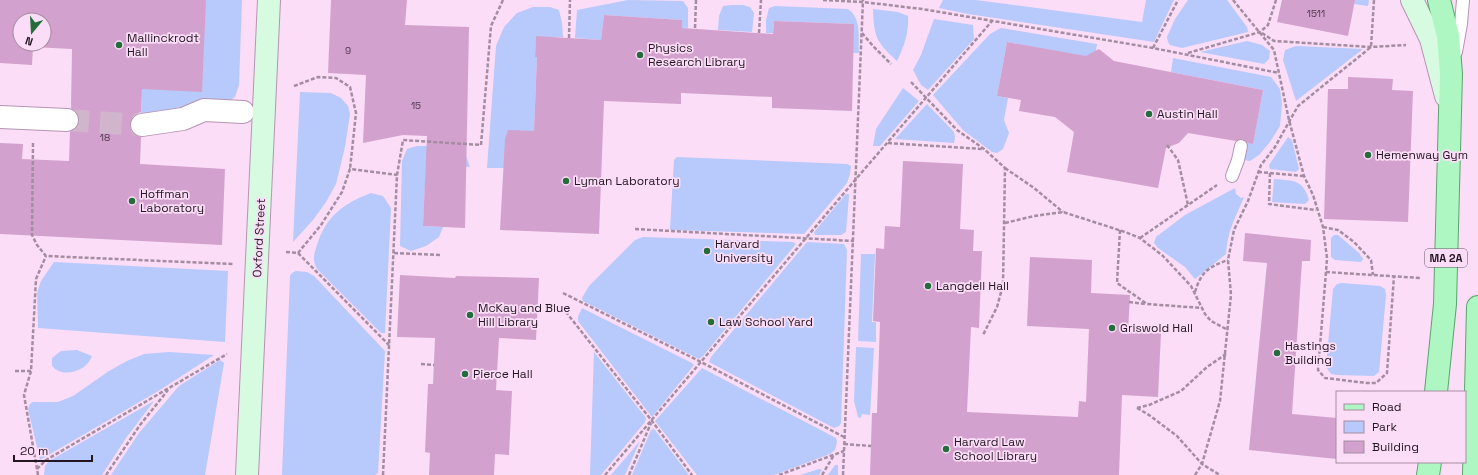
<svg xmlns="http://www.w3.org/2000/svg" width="1478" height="475" viewBox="0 0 1478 475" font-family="'Space Grotesk',sans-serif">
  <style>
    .green { fill: #b8c9fc }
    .building { fill: #d3a1cd; fill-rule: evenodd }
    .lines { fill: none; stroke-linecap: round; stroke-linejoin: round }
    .street-tunnel { stroke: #d0b5cc; stroke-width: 22; stroke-dasharray: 22 11; stroke-linecap: butt }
    .lane-casing { stroke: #b694b2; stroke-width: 14 }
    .street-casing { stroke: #b694b2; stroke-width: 24 }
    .secondary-casing { stroke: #b694b2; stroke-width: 24 }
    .primary-casing { stroke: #5ca46f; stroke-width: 24 }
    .path { stroke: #a48da1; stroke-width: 2.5; stroke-dasharray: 4 2; stroke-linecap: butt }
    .lane { stroke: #fff; stroke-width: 12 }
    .street { stroke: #fff; stroke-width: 22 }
    .secondary { stroke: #d7fbe0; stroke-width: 22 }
    .primary { stroke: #aff7c2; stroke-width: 22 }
    .poi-dot { fill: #246d3a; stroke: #fbddf7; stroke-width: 1.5 }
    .labels { text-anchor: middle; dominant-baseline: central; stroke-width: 3.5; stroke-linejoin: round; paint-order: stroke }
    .number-label { font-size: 10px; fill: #4f394d }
    .shield { fill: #fbddf7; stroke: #645262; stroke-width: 1 }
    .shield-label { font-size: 11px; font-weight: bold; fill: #231622 }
    .poi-label { font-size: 12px; fill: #231622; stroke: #fbddf7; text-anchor: start }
    .street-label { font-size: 12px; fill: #231622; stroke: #fbddf7 }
  </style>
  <rect width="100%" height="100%" fill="#fbddf7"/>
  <!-- green -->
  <g class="green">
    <polygon points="206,0 242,0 239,85 235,97 229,101 166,115 141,113 142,89"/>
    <polygon points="628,0 683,1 688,8 688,28 682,28 682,20 604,15 601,40 575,38 577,10"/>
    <polygon points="943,0 976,0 1142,22 1146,0 1174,0 1154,42 968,14 939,8"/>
    <polygon points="1188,0 1227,0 1247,27 1248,32 1182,48 1170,45 1168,42 1167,37 1175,19"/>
    <polygon points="1355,0 1369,0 1368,6 1354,4"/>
    <polygon points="731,5 743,5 750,7 754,13 752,32 718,30 719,16 723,6"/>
    <path d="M 775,6 L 848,9 C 862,19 858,37 859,53 L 853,53 L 853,24 L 774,21 L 773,33 L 766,33 L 766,20 L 769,8 Z"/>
    <polygon points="533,7 550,7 559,10 562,23 563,37 536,37 535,57 537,57 534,131 508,168 487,168 496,46 504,27 517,13"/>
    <path d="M 873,9 L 898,12 L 908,16 C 909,32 904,47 897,61 C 876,42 874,37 873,9 Z"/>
    <polygon points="934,19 973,25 974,39 928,90 921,85 913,70 921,55"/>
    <polygon points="1001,28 1097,44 1096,51 1089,57 1007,42 997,96 1008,98 1004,120 1009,133 1003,149 997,153 992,152 963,130 933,95 990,34"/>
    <polygon points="1247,41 1262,45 1270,51 1269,59 1264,64 1200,52"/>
    <polygon points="1296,46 1363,49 1296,101 1283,60 1285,50"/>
    <polygon points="1173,58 1271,77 1280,89 1282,104 1280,126 1270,142 1259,155 1250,161 1244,160 1244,142 1253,143 1263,90 1171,72"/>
    <polygon points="903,88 919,101 880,146 873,146 876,129"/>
    <polygon points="300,92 331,93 341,98 348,106 350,114 345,147 336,184 326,202 313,220 293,242"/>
    <polygon points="927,104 954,132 955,138 954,143 895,139"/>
    <polygon points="1288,137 1292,140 1299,169 1296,172 1270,169 1269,165"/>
    <polygon points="417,146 450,146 466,156 470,167 426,165 423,226 443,227 439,237 426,246 411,251 400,246 402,161 407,149"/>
    <polygon points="677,157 847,164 851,166 850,174 847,183 804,234 671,230 670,229 674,160"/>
    <path d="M 1274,179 C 1294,181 1303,179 1309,200 L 1305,204 L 1272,202 Z"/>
    <path d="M 1235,188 L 1236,194 L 1241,198 L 1244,197 C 1235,219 1228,229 1226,254 L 1195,279 L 1185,267 L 1158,248 L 1154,243 L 1156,237 L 1185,215 Z"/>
    <path d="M 371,193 L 383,196 L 391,208 L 385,333 L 381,333 L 317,269 C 312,260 314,254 317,245 C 326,216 344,203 371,193 Z"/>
    <polygon points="846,194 849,194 849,196 846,232 841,235 815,235 814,233 815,231"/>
    <polygon points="1334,235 1338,235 1359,253 1363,259 1361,262 1335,260 1331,257 1331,238"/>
    <polygon points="643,237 793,242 796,244 703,356 699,359 583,301 582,298 589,286 635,240"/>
    <polygon points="807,242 844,244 847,250 841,423 839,426 834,428 709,362 711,357"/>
    <polygon points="861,254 875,254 872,322 876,322 876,342 858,341"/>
    <polygon points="54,262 228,271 225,342 38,328 37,293 41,281"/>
    <polygon points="296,271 307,272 314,276 385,351 378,473 375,475 282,475 290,276 292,273"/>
    <polygon points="1342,283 1380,286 1385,289 1386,295 1379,372 1374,376 1337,375 1331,374 1326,367 1333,289 1337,284"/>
    <polygon points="582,308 692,363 694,365 652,417 578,321 578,317"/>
    <polygon points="856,347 874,348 870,415 862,414 861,418 858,417 854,401"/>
    <path d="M 77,350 L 92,356 C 87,371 63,379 52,366 L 52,358 L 61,351 Z"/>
    <polygon points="169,352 214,355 160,390 40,460 28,409 30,404 33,402 58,402 73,396 109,371 127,361 144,354"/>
    <polygon points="594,352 646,418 645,422 601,475 590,475"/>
    <polygon points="220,360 224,363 205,475 111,475 139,433 179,386"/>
    <polygon points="702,368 836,438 837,442 835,450 830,454 774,475 697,475 655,421"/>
    <polygon points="154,401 126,438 102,475 44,475 45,466 49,461"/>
    <polygon points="653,429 655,430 689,475 632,475 651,430"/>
    <polygon points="640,441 625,475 611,475"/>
    <polygon points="835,465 838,465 838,475 828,475"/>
    <polygon points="819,469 822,470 819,475 800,475"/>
  </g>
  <!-- building -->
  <g class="building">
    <path d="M 0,0 L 206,0 L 202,92 L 142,89 L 141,112 L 134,115 L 131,120 L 130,126 L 132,133 L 141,137 L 140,164 L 225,169 L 222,245 L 0,234 L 0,143 L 23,144 L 22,159 L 69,161 L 70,132 L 77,127 L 79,120 L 78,114 L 71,108 L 72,49 L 33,47 L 32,65 L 0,63 ZM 20,20 L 44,20 L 44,44 L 20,44 Z"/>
    <polygon points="331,0 407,0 405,25 469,27 465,228 423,226 427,136 403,135 363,143 366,75 328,73"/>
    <polygon points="1282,0 1355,0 1348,36 1277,22"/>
    <polygon points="604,15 682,20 682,28 773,34 774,21 854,24 852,111 772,108 772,97 681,93 681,104 604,101 599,234 500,230 505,139 508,130 534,131 537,57 535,57 536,36 601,40"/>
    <polygon points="1007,42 1086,56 1099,49 1114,61 1263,90 1253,144 1248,143 1242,139 1236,141 1188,133 1179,143 1166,148 1158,188 1067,172 1074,132 1055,117 1019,111 1021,100 997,96"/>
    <polygon points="1348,77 1393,79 1392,90 1413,91 1408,222 1324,219 1328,89 1348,89"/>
    <polygon points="903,161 963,164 960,229 974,230 973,251 982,251 979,328 971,327 967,412 1078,417 1079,401 1086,402 1089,329 1027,326 1030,257 1092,260 1091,293 1130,295 1128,332 1161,333 1158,397 1122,395 1119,475 870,475 872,413 877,413 880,322 873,321 876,248 884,249 885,226 900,227"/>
    <polygon points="1245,233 1311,240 1310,261 1302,261 1292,414 1337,418 1337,459 1249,450 1267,263 1243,261"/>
    <polygon points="400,275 455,278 456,276 539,278 536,340 499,338 496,390 512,391 509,455 495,454 494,475 429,475 430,453 425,452 428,384 433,384 435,338 397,337"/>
  </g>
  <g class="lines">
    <!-- street-tunnel -->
    <polyline class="street-tunnel" points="67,120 142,125"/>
    <defs>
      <g id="lane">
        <polyline points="1456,52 1461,24 1463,0"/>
        <polyline points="1232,176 1238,160 1241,146"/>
      </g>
      <g id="street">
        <polyline points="0,117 67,120"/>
        <polyline points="142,125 183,119 204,110 243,112"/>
      </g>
      <g id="secondary">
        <polyline points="1412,0 1431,39 1446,96"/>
        <polyline points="247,475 269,0"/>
      </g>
      <g id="primary">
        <polyline points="1436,392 1445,304 1451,74 1448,36 1439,0"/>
        <polyline points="1428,475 1430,462"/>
        <polyline points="1474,475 1478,307"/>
      </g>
    </defs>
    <!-- lane casing -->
    <use href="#lane" class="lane-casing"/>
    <!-- street casing -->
    <use href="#street" class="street-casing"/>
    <!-- secondary casing -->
    <use href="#secondary" class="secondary-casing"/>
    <!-- primary casing -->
    <use href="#primary" class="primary-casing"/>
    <!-- path -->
    <g class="path">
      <polyline points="823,0 863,2 922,9 1153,48 1279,73"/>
      <polyline points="1233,0 1274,50 1289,120 1304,176 1313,195 1323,227 1327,258 1326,272 1421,278"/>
      <polyline points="695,28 696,0"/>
      <polyline points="759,33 761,0"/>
      <polyline points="862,33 873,46 891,64"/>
      <polyline points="1262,33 1274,41 1371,47 1406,45"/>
      <polyline points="569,38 570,0"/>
      <polyline points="1153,48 1178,0"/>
      <polyline points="1188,53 1260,32 1268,25 1276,0"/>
      <polyline points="911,82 957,130 984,149 1005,168 1003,285 997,307 983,335"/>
      <polyline points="294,86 318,77 336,78 350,87 356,113 350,169"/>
      <polyline points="33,143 32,235 37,245 46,256 233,264"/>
      <polyline points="888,143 983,149"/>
      <polyline points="1167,145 1178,160 1188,205"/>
      <polyline points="1005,168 1034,188 1063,212"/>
      <polyline points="1258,172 1304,176"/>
      <polyline points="1270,173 1269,204 1316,210"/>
      <polyline points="1005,223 1034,216 1063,212 1125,232 1140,238 1163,256 1191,286 1205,314 1211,321 1228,330"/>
      <polyline points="1323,227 1338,230 1354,242 1371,260 1373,275"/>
      <polyline points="635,229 854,241"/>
      <polyline points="1120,230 1117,283 1147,304 1202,308"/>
      <polyline points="1140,238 1217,185"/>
      <polyline points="286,252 298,253 321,225 342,192 350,169 397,175"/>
      <polyline points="298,253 389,345"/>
      <polyline points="394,253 440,255"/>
      <polyline points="1326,272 1318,370 1325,378 1367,383 1376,383 1387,373 1394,276"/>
      <path d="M 1195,292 C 1201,272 1208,267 1228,260"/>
      <polyline points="563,293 701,362 844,437"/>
      <polyline points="1129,302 1146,304"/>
      <polyline points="562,307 652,421 692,475"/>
      <polyline points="421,364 434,365"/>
      <polyline points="15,371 31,371"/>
      <polyline points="1137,408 1149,415 1177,436 1202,464 1220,475"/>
      <polyline points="1137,408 1149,405 1181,391 1207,367 1226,354"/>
      <polyline points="844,444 871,446"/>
      <polyline points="37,469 24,395 31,371 36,279 46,256"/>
      <polyline points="38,475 37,469 46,460 227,354"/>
      <polyline points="106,475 140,425 168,390"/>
      <polyline points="383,475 397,175 403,140 481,145 491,26 503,0"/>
      <polyline points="605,475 856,179 992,21"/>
      <polyline points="629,475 651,423"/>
      <polyline points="779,475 844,451"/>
      <polyline points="822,475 834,455"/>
      <polyline points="843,475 863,0"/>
      <polyline points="1195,475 1202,464 1220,401 1231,295 1228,260 1234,230 1248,201 1261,165 1275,147 1298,106 1371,47 1374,0"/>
    </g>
    <!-- lane -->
    <use href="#lane" class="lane"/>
    <!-- street -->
    <use href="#street" class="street"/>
    <!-- secondary -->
    <use href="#secondary" class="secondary"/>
    <!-- primary -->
    <use href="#primary" class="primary"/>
  </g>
  <!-- markers -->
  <g class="poi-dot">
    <circle cx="119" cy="45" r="4"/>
    <circle cx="640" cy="55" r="4"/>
    <circle cx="1149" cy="114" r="4"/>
    <circle cx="1368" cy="155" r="4"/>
    <circle cx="566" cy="181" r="4"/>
    <circle cx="132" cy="201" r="4"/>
    <circle cx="707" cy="251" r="4"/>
    <circle cx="928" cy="286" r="4"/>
    <circle cx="470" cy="315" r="4"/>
    <circle cx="711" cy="322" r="4"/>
    <circle cx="1112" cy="328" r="4"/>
    <circle cx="1277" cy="353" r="4"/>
    <circle cx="465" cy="374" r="4"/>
    <circle cx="946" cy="449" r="4"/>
  </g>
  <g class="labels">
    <!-- number labels -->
    <g class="number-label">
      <text x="1316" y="13">1511</text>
      <text x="348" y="50">9</text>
      <text x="416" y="105">15</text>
      <text x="105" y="137">18</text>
    </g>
    <!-- shield labels -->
    <rect class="shield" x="1425" y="249" width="42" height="18" rx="3"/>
    <g class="shield-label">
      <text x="1446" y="258">MA 2A</text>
    </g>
    <!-- poi labels -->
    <g class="poi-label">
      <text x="127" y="38">Mallinckrodt<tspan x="127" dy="14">Hall</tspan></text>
      <text x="648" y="48">Physics<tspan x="648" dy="14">Research Library</tspan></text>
      <text x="1157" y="114">Austin Hall</text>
      <text x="1376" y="155">Hemenway Gym</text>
      <text x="574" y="181">Lyman Laboratory</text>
      <text x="140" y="194">Hoffman<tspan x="140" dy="14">Laboratory</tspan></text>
      <text x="715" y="244">Harvard<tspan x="715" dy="14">University</tspan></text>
      <text x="936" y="286">Langdell Hall</text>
      <text x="478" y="308">McKay and Blue<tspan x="478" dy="14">Hill Library</tspan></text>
      <text x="719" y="322">Law School Yard</text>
      <text x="1120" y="328">Griswold Hall</text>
      <text x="1285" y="346">Hastings<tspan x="1285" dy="14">Building</tspan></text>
      <text x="473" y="374">Pierce Hall</text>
      <text x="954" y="442">Harvard Law<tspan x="954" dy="14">School Library</tspan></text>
    </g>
    <!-- street labels -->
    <g class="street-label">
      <text transform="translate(259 238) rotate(-87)">Oxford Street</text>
    </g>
  </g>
  <!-- legend -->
  <rect x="1336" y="391" width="130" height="72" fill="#fbddf7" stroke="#a58da2"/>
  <rect x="1344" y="404" width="20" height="6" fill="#aff7c2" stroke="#a58da2"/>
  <text x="1372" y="411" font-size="12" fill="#231622">Road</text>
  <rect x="1344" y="421" width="20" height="12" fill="#b8c9fc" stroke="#a58da2"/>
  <text x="1372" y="431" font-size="12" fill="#231622">Park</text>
  <rect x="1344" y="441" width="20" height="12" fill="#d3a1cd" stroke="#a58da2"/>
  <text x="1372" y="451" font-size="12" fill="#231622">Building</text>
  <!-- north arrow -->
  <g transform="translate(32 32) rotate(198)"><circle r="19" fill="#fbddf7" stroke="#a58da2"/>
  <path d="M0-3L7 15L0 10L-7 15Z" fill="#246d3a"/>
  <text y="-6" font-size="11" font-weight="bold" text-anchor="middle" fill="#231622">N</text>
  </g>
  <!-- scale -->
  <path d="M14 455v6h78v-6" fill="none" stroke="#231622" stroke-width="2"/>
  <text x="20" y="455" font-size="12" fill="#231622" stroke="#fbddf7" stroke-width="3" paint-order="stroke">20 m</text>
</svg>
